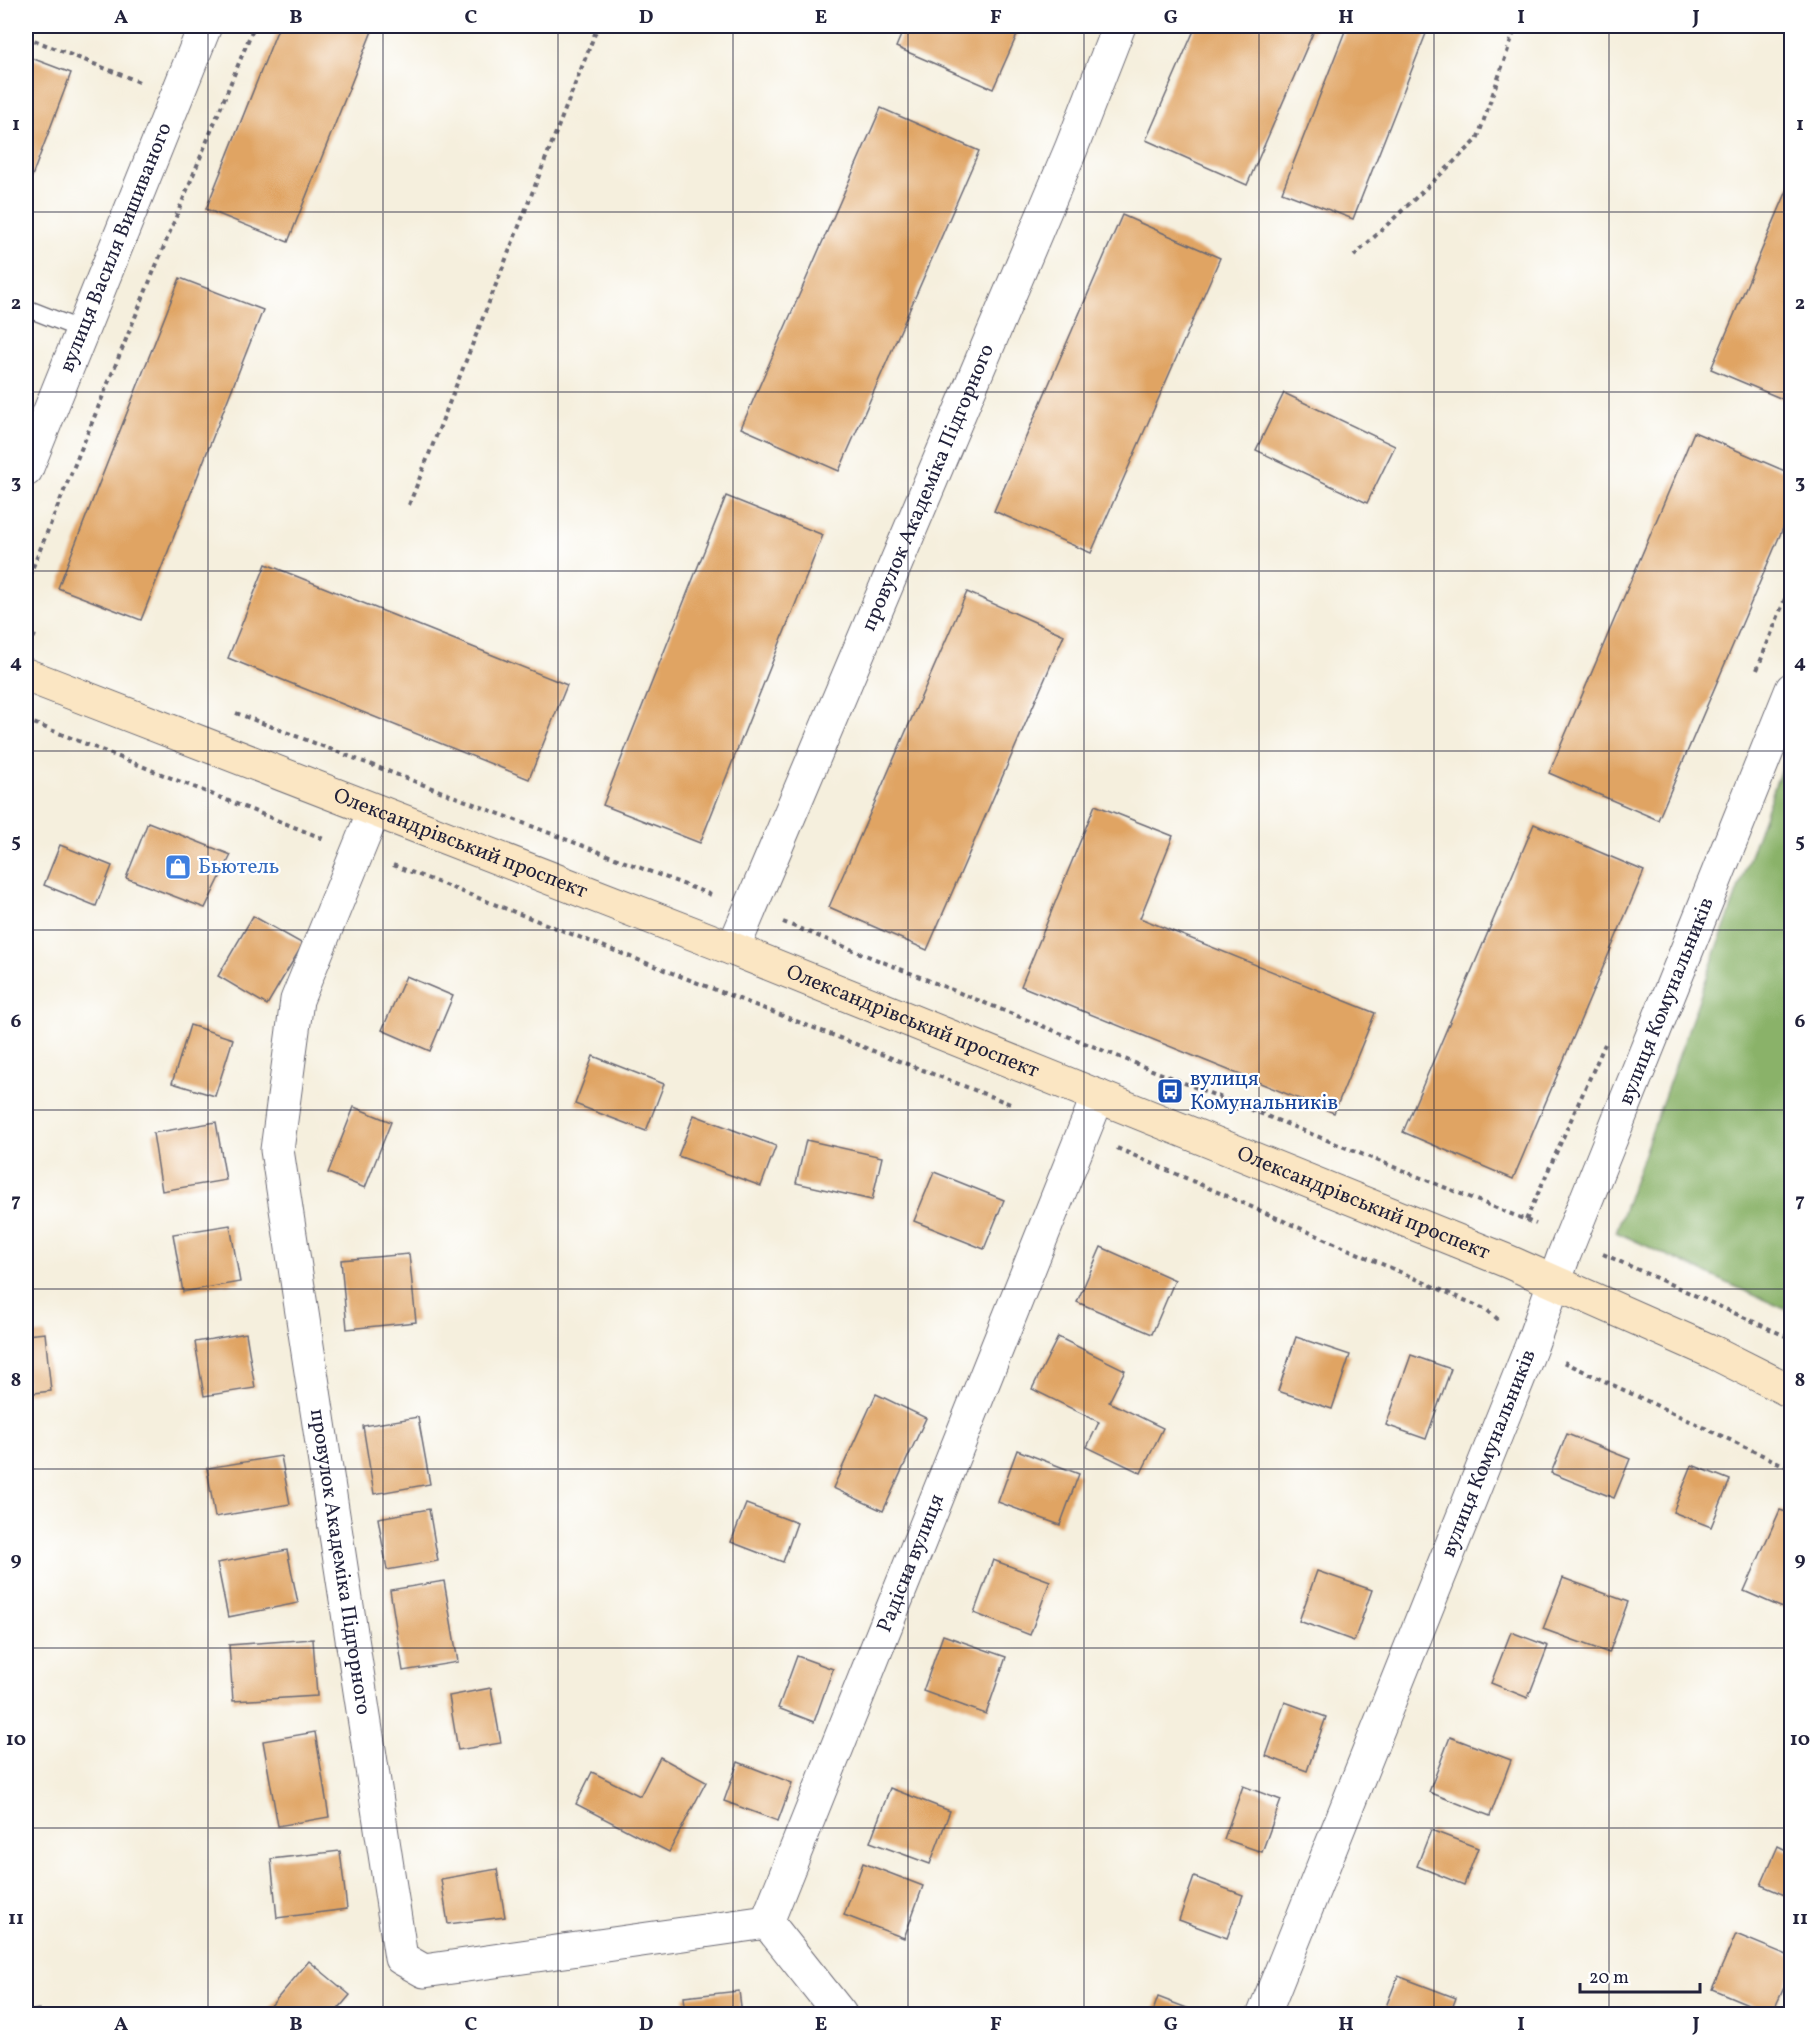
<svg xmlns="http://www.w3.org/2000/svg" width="1817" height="2040" viewBox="0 0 1817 2040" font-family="Vollkorn,serif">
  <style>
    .forest { fill: #8ab269; stroke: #566a52; stroke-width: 1.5 }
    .building { fill: #e0a464 }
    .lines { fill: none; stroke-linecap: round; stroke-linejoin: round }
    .lane-casing { stroke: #6c6a74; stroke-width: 19 }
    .street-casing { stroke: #6c6a74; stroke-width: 35 }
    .secondary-casing { stroke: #6c6a74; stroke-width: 35 }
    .path { stroke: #6c6a74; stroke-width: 4; stroke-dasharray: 4.5 4.5; stroke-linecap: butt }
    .lane { stroke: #fff; stroke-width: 16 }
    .street { stroke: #fff; stroke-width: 33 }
    .secondary { stroke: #fbe6c3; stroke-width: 33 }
    .grid { fill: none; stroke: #22223b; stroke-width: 1.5; stroke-opacity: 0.55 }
    .labels { text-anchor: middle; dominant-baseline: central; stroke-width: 4.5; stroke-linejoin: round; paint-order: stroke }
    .street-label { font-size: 21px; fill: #22223b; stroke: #fff }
    .shop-label { font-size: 21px; fill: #366cbe; stroke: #fff; text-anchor: start }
    .transit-label { font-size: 21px; fill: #164399; stroke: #fff; text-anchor: start }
    .neatline { fill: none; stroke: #22223b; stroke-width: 2 }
    .grid-label { font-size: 20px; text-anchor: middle; font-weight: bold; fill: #22223b }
  </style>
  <rect width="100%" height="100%" fill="#fff"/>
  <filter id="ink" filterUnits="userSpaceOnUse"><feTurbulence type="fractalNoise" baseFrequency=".0167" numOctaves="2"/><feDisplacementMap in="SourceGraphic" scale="12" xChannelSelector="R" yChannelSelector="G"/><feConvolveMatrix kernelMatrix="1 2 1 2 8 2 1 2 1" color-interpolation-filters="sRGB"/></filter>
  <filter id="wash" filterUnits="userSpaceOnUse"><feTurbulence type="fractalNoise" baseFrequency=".008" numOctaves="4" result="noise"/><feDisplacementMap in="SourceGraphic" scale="24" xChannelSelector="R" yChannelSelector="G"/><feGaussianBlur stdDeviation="1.35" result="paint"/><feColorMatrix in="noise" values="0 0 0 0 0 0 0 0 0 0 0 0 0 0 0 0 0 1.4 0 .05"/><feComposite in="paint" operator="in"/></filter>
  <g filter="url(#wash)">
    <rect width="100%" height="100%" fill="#f5efdd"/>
    <!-- forest -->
    <polygon class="forest" points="1791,751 1792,751 1791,1312 1616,1232 1787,752"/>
    <g id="blocks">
      <!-- building -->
      <g class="building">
        <polygon points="279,26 374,26 288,242 206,209"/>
        <polygon points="905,26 1021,26 993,89 896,47"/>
        <polygon points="1196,26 1316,26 1247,185 1146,140"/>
        <polygon points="1347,26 1429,26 1353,219 1282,192"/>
        <polygon points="26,56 71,73 26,192"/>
        <polygon points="881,108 979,151 839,471 741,428"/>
        <polygon points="1792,179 1792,403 1711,369"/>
        <polygon points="1122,215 1220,258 1091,553 994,511"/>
        <polygon points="180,278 263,310 141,620 58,588"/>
        <polygon points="1284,393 1395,446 1367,503 1256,450"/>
        <polygon points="1694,432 1792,474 1792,507 1658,820 1549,773"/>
        <polygon points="726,496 823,535 700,843 603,805"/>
        <polygon points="266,564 567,685 529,779 228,658"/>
        <polygon points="967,592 1064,635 927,950 829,907"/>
        <polygon points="1095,805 1173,836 1140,918 1375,1013 1334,1113 1021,986"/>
        <polygon points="148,822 231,855 205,908 126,878"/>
        <polygon points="1534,824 1644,871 1513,1179 1403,1132"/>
        <polygon points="60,845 112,866 96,906 44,885"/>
        <polygon points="253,916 303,944 267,1005 218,976"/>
        <polygon points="406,976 453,996 430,1051 382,1030"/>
        <polygon points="190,1025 233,1039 215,1096 172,1083"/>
        <polygon points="593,1056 664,1084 646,1131 575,1104"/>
        <polygon points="354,1107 391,1122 365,1188 328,1173"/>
        <polygon points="694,1115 776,1146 761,1186 678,1156"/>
        <polygon points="216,1122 226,1180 162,1191 153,1133"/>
        <polygon points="806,1140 882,1157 872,1200 796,1183"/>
        <polygon points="934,1172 1004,1200 984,1249 914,1221"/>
        <polygon points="230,1225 240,1282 183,1292 173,1234"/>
        <polygon points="1101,1247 1175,1280 1152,1334 1077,1302"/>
        <polygon points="409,1254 416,1322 347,1329 341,1260"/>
        <polygon points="45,1333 51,1391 26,1394 26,1335"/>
        <polygon points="246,1333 255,1388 204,1396 195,1342"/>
        <polygon points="1058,1337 1125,1370 1109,1402 1163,1428 1141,1473 1087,1447 1099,1422 1032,1389"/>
        <polygon points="1296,1337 1350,1355 1332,1409 1278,1391"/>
        <polygon points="1411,1355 1451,1369 1426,1439 1386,1425"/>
        <polygon points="876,1394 926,1418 883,1511 833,1488"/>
        <polygon points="418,1417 430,1484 374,1494 363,1426"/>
        <polygon points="1567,1434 1630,1459 1614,1498 1551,1473"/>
        <polygon points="1017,1450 1079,1474 1060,1525 998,1502"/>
        <polygon points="281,1456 290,1504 215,1517 207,1468"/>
        <polygon points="1692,1465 1730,1480 1711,1527 1673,1512"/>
        <polygon points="746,1504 797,1523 783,1562 731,1542"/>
        <polygon points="429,1509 438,1561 387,1570 378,1518"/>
        <polygon points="1780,1510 1792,1514 1792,1612 1744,1591"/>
        <polygon points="287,1550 298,1603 228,1617 217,1563"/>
        <polygon points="993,1560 1050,1581 1030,1635 974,1613"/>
        <polygon points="1317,1571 1372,1590 1354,1641 1299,1621"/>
        <polygon points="1563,1578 1628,1602 1609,1653 1543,1629"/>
        <polygon points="444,1581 458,1662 403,1671 390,1590"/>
        <polygon points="1511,1632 1548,1646 1528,1698 1491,1683"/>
        <polygon points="943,1635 1006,1657 986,1714 923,1691"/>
        <polygon points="313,1639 317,1696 233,1701 229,1645"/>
        <polygon points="797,1656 833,1669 814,1722 778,1708"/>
        <polygon points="491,1688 501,1743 458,1750 449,1696"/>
        <polygon points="1285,1702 1326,1717 1307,1771 1266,1756"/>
        <polygon points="315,1732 329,1817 278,1826 263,1741"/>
        <polygon points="1450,1737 1511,1760 1490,1816 1429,1792"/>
        <polygon points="660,1757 706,1782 669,1852 576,1804 592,1772 640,1796"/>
        <polygon points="738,1762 792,1783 778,1821 724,1801"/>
        <polygon points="1243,1786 1281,1800 1262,1852 1224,1839"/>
        <polygon points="890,1788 950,1811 930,1864 870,1842"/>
        <polygon points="1431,1830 1478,1848 1464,1885 1417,1866"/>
        <polygon points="1778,1846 1792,1853 1792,1898 1761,1885"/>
        <polygon points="340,1851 347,1909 277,1918 271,1859"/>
        <polygon points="863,1863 923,1886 904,1938 844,1915"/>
        <polygon points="497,1869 505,1917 448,1924 441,1879"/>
        <polygon points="1194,1877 1243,1895 1227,1938 1179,1920"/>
        <polygon points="1736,1934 1792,1957 1792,1970 1772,2014 1712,1989"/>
        <polygon points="309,1961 350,1995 334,2014 264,2014"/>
        <polygon points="1398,1976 1456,1998 1450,2014 1399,2014 1385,2009"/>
        <polygon points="739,1991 742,2014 686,2014 684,1997"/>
        <polygon points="1158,1997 1200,2013 1199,2014 1152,2014"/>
        <polygon points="39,2009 39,2014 26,2014 26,2011"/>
      </g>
    </g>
  </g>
  <g filter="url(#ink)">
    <use href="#blocks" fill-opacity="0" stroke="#6c6a74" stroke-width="1.5"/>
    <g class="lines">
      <defs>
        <polyline id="lane" points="26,308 82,330"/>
        <g id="street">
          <path id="s1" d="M 26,470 L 205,26"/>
          <path id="s2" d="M 374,811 L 297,1000 L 277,1150 L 401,1958 L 424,1971 L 767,1922"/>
          <path id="s3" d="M 733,949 L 1071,149 L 1119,26"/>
          <path id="s4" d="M 840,2014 L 767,1922 L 1098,1096"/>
          <path id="s5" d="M 1264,2014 L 1531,1347 L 1564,1255 L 1792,689"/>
        </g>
        <g id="secondary">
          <path id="s6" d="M 26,675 L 733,949 L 1507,1261 L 1715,1353 L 1792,1392"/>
        </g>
      </defs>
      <!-- lane casing -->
      <use href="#lane" class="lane-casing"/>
      <!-- street casing -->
      <use href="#street" class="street-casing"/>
      <!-- secondary casing -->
      <use href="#secondary" class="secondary-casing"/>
      <!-- path -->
      <g class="path">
        <polyline points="26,37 142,83"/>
        <polyline points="1354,256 1477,140 1516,26"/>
        <polyline points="409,505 598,26"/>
        <polyline points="26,584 254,26"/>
        <polyline points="26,633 36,637"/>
        <polyline points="1757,670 1792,581"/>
        <polyline points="236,713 714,896"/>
        <polyline points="26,720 324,839"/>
        <polyline points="393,865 1013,1105"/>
        <polyline points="783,922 1536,1224"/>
        <polyline points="1117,1148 1487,1310 1500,1321"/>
        <polyline points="1526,1220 1605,1044"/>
        <polyline points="1603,1254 1792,1339"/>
        <polyline points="1564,1362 1792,1469"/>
      </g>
      <!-- lane -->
      <use href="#lane" class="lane"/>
      <!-- street -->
      <use href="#street" class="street"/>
      <!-- secondary -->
      <use href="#secondary" class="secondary"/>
    </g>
  </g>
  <!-- grid -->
  <path class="grid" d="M 208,26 L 208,2014M 383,26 L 383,2014M 558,26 L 558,2014M 733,26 L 733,2014M 908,26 L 908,2014M 1084,26 L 1084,2014M 1259,26 L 1259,2014M 1434,26 L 1434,2014M 1609,26 L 1609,2014M 26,212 L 1792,212M 26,392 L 1792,392M 26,571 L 1792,571M 26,751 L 1792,751M 26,930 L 1792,930M 26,1110 L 1792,1110M 26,1289 L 1792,1289M 26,1469 L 1792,1469M 26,1648 L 1792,1648M 26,1828 L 1792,1828"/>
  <!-- icons -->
  <defs>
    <symbol id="shop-square" viewBox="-11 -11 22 22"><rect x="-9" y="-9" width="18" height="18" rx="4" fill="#3f7fe0" stroke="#fff"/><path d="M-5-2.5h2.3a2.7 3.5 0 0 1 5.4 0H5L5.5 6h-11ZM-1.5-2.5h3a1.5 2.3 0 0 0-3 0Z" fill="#fff"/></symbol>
    <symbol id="bus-square" viewBox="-11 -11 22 22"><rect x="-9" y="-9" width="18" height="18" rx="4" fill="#1a4fb4" stroke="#fff"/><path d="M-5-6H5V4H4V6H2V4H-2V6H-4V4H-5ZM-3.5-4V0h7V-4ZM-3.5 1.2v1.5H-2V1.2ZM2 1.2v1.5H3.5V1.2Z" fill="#fff"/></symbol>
  </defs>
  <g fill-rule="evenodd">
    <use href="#shop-square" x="163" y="852" width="30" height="30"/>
    <use href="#bus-square" x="1155" y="1076" width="30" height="30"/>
  </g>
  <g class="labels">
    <!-- street labels -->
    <g class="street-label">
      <text stroke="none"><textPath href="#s1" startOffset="240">вулиця Василя Вишиваного</textPath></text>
      <text stroke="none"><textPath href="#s3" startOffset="501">провулок Академіка Підгорного</textPath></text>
      <text stroke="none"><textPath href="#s6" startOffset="466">Олександрівський проспект</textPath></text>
      <text stroke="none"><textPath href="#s5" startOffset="1090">вулиця Комунальників</textPath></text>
      <text stroke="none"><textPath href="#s6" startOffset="952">Олександрівський проспект</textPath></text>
      <text stroke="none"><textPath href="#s6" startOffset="1438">Олександрівський проспект</textPath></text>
      <text stroke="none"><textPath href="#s5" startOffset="604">вулиця Комунальників</textPath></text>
      <text stroke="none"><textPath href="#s2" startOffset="772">провулок Академіка Підгорного</textPath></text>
      <text stroke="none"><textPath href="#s4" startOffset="504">Радісна вулиця</textPath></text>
    </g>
    <!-- shop labels -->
    <g class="shop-label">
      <text x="198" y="867">Бьютель</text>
    </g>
    <!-- transit labels -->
    <g class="transit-label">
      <text x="1190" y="1079">вулиця<tspan x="1190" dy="24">Комунальників</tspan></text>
    </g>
  </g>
  <!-- margin -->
  <rect width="1817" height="2040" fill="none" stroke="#fff" stroke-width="66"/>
  <!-- scale -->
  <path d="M1580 1983v9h120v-9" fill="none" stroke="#22223b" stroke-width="3"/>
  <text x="1589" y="1983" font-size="18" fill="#22223b" stroke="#ffffff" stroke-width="4.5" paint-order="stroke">20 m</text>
  <rect x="33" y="33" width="1751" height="1974" class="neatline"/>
  <g class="grid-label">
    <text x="121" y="23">A</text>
    <text x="296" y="23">B</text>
    <text x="471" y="23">C</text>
    <text x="646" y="23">D</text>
    <text x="821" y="23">E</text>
    <text x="996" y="23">F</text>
    <text x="1171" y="23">G</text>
    <text x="1346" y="23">H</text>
    <text x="1521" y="23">I</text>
    <text x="1696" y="23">J</text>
    <text x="16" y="130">1</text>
    <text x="1800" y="130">1</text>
    <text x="16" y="309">2</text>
    <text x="1800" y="309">2</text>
    <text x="16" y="488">3</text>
    <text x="1800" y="488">3</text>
    <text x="16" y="668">4</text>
    <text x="1800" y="668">4</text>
    <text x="16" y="847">5</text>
    <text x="1800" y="847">5</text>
    <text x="16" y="1027">6</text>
    <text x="1800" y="1027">6</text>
    <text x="16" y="1206">7</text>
    <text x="1800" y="1206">7</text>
    <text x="16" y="1386">8</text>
    <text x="1800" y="1386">8</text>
    <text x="16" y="1565">9</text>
    <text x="1800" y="1565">9</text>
    <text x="16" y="1745">10</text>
    <text x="1800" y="1745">10</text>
    <text x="16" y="1924">11</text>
    <text x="1800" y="1924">11</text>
    <text x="121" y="2030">A</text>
    <text x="296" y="2030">B</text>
    <text x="471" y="2030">C</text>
    <text x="646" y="2030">D</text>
    <text x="821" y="2030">E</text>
    <text x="996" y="2030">F</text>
    <text x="1171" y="2030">G</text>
    <text x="1346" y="2030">H</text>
    <text x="1521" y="2030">I</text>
    <text x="1696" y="2030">J</text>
  </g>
</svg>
